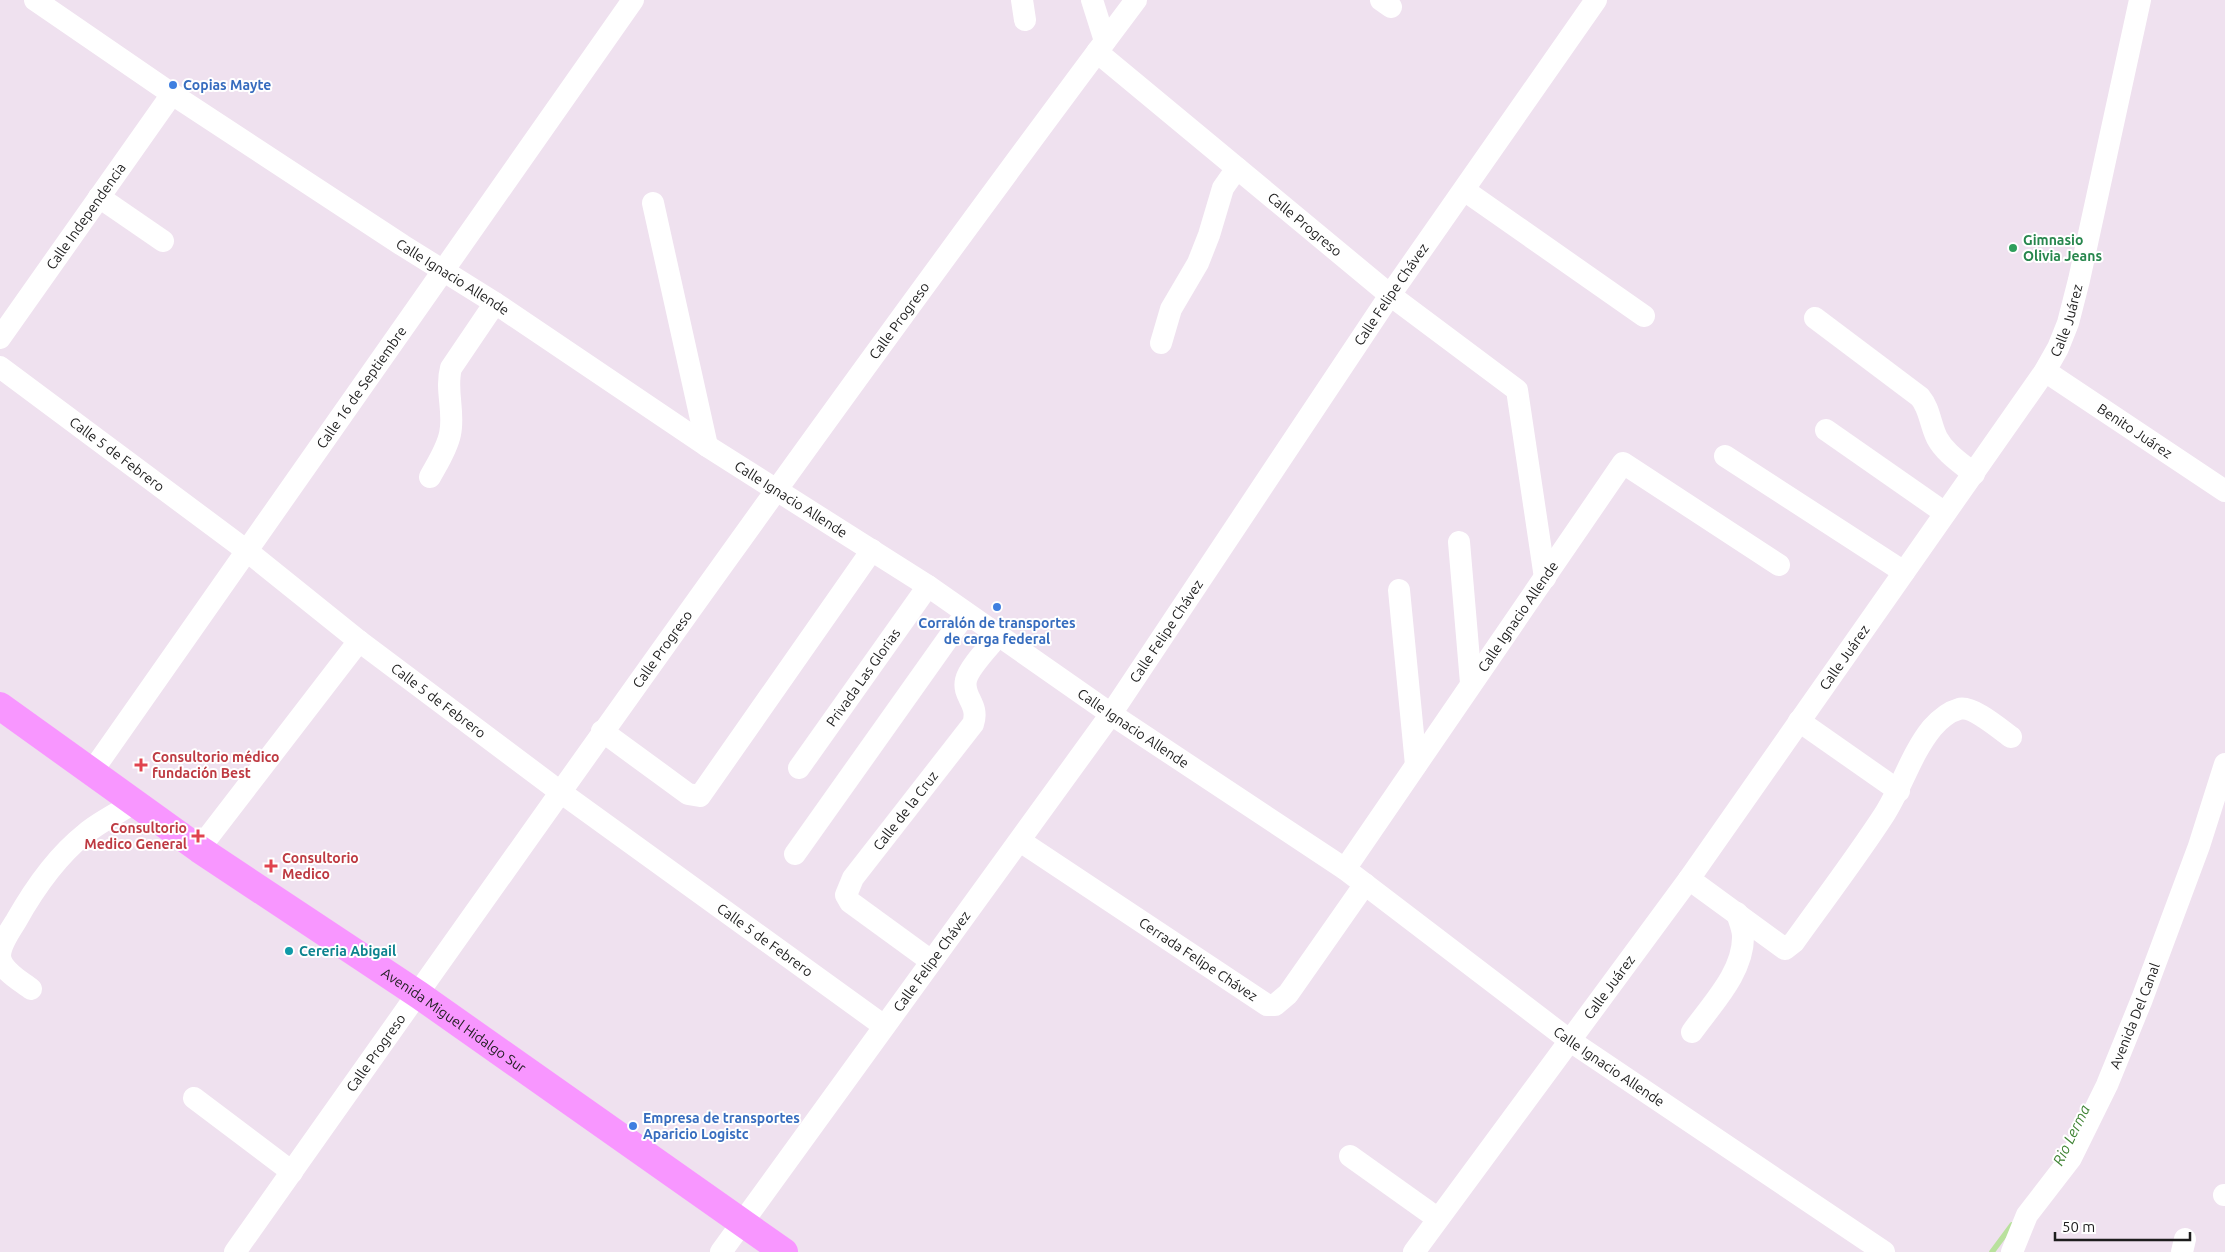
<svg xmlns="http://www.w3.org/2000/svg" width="2225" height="1252" viewBox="0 0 2225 1252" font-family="Ubuntu,sans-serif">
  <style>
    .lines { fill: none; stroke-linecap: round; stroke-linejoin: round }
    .stream { stroke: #b9e19d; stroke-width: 5.5 }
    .minor { stroke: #fff; stroke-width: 22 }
    .major { stroke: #f896ff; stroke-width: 28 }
    .shop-dot { fill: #3f7fe0; stroke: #fff; stroke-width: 2 }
    .leisure-dot { fill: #2e9e5b; stroke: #fff; stroke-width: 2 }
    .health-dot { fill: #e0444e; stroke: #fff; stroke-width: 2 }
    .culture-dot { fill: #0f9aa8; stroke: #fff; stroke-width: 2 }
    .labels { text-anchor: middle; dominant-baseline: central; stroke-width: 4; stroke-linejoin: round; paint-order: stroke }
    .shop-label { font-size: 14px; font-weight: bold; fill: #366cbe; stroke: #fff; text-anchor: start }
    .street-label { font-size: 14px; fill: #1d1d1d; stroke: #fff }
    .leisure-label { font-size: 14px; font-weight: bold; fill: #27864d; stroke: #fff; text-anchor: start }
    .health-label { font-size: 14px; font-weight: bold; fill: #be3a42; stroke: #fff; text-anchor: start }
    .culture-label { font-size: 14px; font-weight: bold; fill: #0d838f; stroke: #fff; text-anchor: start }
    .water-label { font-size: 15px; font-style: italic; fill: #3e8333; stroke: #fff }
  </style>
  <rect width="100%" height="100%" fill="#efe1ef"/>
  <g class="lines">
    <!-- stream -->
    <polyline class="stream" points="1992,1252 2012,1225"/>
    <!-- minor -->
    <g class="minor">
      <path id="s1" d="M 35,0 L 172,94 L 402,245 L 495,303 L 707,446 L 928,586 L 1111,714 L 1345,869 L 1569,1040 L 1884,1252"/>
      <polyline points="1022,0 1025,20"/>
      <polyline points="1092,0 1105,41"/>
      <polyline points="1381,0 1391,7"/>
      <path id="s2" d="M 1097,52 L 1390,295 L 1517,390 L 1545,578"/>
      <polyline points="1464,190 1644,316"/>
      <polyline points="99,197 163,241"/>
      <polyline points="653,203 707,446"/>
      <path d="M 1815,318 L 1920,397 C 1930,409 1930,424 1937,438 C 1945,453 1961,463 1974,474"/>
      <path id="s3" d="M 0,338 L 172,94"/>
      <polyline points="1161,343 1171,309 1198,263 1209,235 1223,188 1237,168"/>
      <path id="s4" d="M 0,367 L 247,551 L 359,641 L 559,791 L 884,1026"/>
      <path id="s5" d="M 2045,371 L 2225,491"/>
      <polyline points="1826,430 1945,513"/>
      <polyline points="1725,456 1904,572"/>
      <path d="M 430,477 C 437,464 447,449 450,434 C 455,412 445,390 451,368 L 495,303"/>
      <polyline points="1459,542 1471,683"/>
      <polyline points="1399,590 1416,765"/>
      <polyline points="1799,721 1899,791"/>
      <polyline points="602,731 688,794 700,796 872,550"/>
      <path id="s6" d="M 799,768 L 928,586"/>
      <path id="s7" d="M 91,773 L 633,0"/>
      <path id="s8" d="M 1020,841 L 1267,1005 L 1275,1005 L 1288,994 L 1365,884"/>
      <polyline points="199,849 359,641"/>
      <polyline points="795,854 966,613"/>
      <path id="s9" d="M 1345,869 L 1623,463 L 1779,565"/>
      <path d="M 1689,879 L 1785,949 L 1794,942 C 1824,900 1856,858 1884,815 C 1902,787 1911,754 1932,728 C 1939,720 1948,712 1959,709 C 1972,705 2000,729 2011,737"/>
      <path id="s10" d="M 931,961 L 850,902 L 846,895 L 853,878 L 973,724 C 980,704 962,697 966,680 C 969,667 990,646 998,636"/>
      <path d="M 31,989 C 21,981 1,971 0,956 C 0,944 10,931 16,921 C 34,889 56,857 85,834 C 99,822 118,813 134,803"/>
      <path d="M 1692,1032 C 1711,1005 1744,972 1743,936 C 1743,929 1739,920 1737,913"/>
      <polyline points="194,1098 292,1172"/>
      <polyline points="1350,1156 1437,1218"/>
      <polyline points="2224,1195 2225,1195"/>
      <path id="s11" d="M 235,1252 C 532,832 827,412 1136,0"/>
      <path id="s12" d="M 721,1252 L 1111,714 L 1390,295 L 1596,0"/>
      <path id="s13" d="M 1414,1252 L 1689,879 L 2045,371 L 2058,348 L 2068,323 L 2079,280 L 2140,0"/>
      <path id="s14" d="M 2012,1252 L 2027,1215 L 2071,1158 L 2107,1085 L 2142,999 L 2199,846 L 2225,764"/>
      <polyline points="2182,1252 2185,1239"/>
    </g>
    <!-- major -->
    <path class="major" id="s15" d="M 0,706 L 199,849 L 419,995 L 784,1252"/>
  </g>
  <!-- markers -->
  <g class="shop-dot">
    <circle cx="173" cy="85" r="5"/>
    <circle cx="997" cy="607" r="5"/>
    <circle cx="633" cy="1126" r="5"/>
  </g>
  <circle class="leisure-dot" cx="2013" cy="248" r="5"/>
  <g class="health-dot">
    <path d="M138.5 757.5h5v5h5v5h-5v5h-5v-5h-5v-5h5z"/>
    <path d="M195.5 828.5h5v5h5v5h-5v5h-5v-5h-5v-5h5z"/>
    <path d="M268.5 858.5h5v5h5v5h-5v5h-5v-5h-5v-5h5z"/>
  </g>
  <circle class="culture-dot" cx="289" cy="951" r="5"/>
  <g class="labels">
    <!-- shop labels -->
    <g class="shop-label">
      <text x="183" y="85">Copias Mayte</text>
      <text x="997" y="623" text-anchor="middle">Corralón de transportes<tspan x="997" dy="16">de carga federal</tspan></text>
      <text x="643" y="1118">Empresa de transportes<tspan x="643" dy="16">Aparicio Logistc</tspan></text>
    </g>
    <!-- street labels -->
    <g class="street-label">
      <text stroke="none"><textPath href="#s3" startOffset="149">Calle Independencia</textPath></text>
      <text stroke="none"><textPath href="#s2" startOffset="270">Calle Progreso</textPath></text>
      <text stroke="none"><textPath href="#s1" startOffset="501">Calle Ignacio Allende</textPath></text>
      <text stroke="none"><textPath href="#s12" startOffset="1169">Calle Felipe Chávez</textPath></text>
      <text stroke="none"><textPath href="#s13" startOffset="1139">Calle Juárez</textPath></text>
      <text stroke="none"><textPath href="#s11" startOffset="1144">Calle Progreso</textPath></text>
      <text stroke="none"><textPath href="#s7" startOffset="471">Calle 16 de Septiembre</textPath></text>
      <text stroke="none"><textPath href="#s5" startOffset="108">Benito Juárez</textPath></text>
      <text stroke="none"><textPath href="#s4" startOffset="146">Calle 5 de Febrero</textPath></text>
      <text stroke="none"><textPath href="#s1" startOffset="906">Calle Ignacio Allende</textPath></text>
      <text stroke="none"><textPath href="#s9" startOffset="306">Calle Ignacio Allende</textPath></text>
      <text stroke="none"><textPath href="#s12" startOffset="764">Calle Felipe Chávez</textPath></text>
      <text stroke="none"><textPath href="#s11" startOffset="739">Calle Progreso</textPath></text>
      <text stroke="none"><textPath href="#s13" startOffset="734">Calle Juárez</textPath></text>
      <text stroke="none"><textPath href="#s6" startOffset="111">Privada Las Glorias</textPath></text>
      <text stroke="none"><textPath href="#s4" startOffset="551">Calle 5 de Febrero</textPath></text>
      <text stroke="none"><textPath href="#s1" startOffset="1318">Calle Ignacio Allende</textPath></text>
      <text stroke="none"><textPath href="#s10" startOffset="212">Calle de la Cruz</textPath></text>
      <text stroke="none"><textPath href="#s4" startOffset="956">Calle 5 de Febrero</textPath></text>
      <text stroke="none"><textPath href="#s8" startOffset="214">Cerrada Felipe Chávez</textPath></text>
      <text stroke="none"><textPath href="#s12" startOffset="359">Calle Felipe Chávez</textPath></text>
      <text stroke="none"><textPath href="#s13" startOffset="329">Calle Juárez</textPath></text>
      <text stroke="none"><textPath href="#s14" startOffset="268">Avenida Del Canal</textPath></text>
      <text stroke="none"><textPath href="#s15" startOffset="552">Avenida Miguel Hidalgo Sur</textPath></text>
      <text stroke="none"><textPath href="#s11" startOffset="244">Calle Progreso</textPath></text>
      <text stroke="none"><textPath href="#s1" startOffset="1902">Calle Ignacio Allende</textPath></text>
    </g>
    <!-- leisure labels -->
    <g class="leisure-label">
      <text x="2023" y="240">Gimnasio<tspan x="2023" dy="16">Olivia Jeans</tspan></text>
    </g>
    <!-- health labels -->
    <g class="health-label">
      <text x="152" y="757">Consultorio médico<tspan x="152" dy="16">fundación Best</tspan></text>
      <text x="187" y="828" text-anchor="end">Consultorio<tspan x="187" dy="16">Medico General</tspan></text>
      <text x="282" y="858">Consultorio<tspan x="282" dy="16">Medico</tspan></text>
    </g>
    <!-- culture labels -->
    <g class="culture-label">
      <text x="299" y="951">Cereria Abigail</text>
    </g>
    <!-- water labels -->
    <g class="water-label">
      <text transform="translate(2071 1135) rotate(-64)">Rio Lerma</text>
    </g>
  </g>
  <!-- scale -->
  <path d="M2055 1232v8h135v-8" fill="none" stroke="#1d1d1d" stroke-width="2.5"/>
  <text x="2062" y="1232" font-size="15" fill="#1d1d1d" stroke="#ffffff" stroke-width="4" paint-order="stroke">50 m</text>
</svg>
